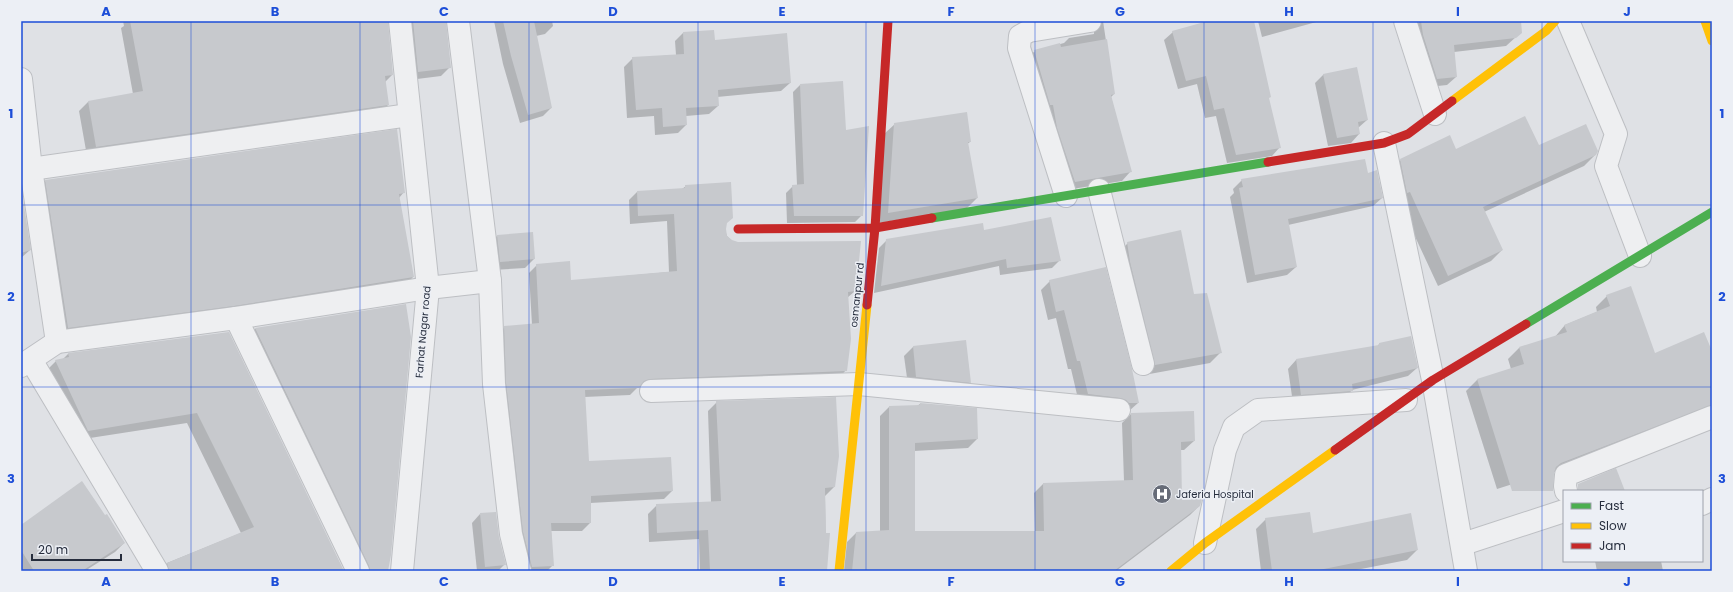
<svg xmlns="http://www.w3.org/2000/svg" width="1733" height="592" viewBox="0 0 1733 592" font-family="Poppins,sans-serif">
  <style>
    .shadow { fill: #0003 }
    .building { fill: #c7c9cd }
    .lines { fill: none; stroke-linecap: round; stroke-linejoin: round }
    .street-casing { stroke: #bdbfc3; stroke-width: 24 }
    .street { stroke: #eeeff1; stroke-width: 22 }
    .fast { stroke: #4caf50; stroke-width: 9 }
    .slow { stroke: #ffc107; stroke-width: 9 }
    .jam { stroke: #c62828; stroke-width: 9 }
    .grid { fill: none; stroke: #1d4ed8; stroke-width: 1; stroke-opacity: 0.55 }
    .labels { text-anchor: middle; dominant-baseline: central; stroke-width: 3; stroke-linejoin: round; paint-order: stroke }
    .street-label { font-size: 10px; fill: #262d3d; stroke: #eceff5 }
    .poi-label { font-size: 10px; fill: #262d3d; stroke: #eceff5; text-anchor: start }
    .neatline { fill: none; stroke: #1d4ed8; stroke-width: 1.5 }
    .grid-label { font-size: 13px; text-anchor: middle; font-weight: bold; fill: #1d4ed8 }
  </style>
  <rect width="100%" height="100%" fill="#dfe1e5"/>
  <!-- shadow -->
  <g class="shadow">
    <polygon points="123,21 387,21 392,75 385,82 388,105 379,114 87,156 79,111 88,102 133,94 121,28 124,26"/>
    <polygon points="399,21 445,21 450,67 441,76 409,80"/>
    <polygon points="494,21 552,21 553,26 545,34 536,36 551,108 543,116 520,123 503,64"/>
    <polygon points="1091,21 1103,21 1114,94 1111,97 1130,172 1122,181 1066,190 1026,59 1035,51 1064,43 1069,38 1094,34 1094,28"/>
    <polygon points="1217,21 1253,21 1268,99 1280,147 1272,156 1227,163 1216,116 1205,118 1197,84 1178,89 1164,40 1173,32"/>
    <polygon points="1258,21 1320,21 1262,37"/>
    <polygon points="1420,21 1516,21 1517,36 1506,46 1454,52 1456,77 1447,85 1428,87 1413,28"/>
    <polygon points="683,33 714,41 790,83 781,91 717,97 718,106 709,114 686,116 686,125 678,133 655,135 654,116 627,118 624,67 633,58 676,55 675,41"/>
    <polygon points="1324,74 1367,120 1358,128 1359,134 1351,143 1328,146 1315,83"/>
    <polygon points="800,85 845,131 862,215 855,222 787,223 786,193 793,186 797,185 793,92"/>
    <polygon points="895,124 970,142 967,144 977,198 966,209 878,223 884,134"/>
    <polygon points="1539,146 1595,155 1584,166 1484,212 1502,250 1491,261 1438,286 1399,202 1390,170 1401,160"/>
    <polygon points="1368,175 1382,198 1373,206 1288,225 1296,267 1287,275 1247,283 1230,197 1234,193 1233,189 1242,180"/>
    <polygon points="46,181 404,192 399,198 413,277 404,287 58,337 36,190"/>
    <polygon points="686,186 726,223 725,230 727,236 732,241 855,291 847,298 846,370 839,378 642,386 638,387 630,395 584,397 588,462 672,491 664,499 590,503 590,523 582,531 551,531 553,565 547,571 523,571 497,335 505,327 532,325 529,273 537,265 570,281 669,272 667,221 630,224 629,200 637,192 682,189"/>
    <polygon points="21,193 30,250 21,258"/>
    <polygon points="983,231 1060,260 1052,268 1000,275 999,266 874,293 879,248 887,240"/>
    <polygon points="497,236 534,259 525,268 492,270 489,244"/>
    <polygon points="1128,243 1221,352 1210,363 1144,375 1119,273 1117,254"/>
    <polygon points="1050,281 1138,403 1129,411 1079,403 1071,369 1068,369 1056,318 1048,320 1041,290"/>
    <polygon points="1607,296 1655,354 1712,353 1712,417 1695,416 1549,474 1544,474 1497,489 1466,391 1477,380 1511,369 1508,359 1519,348 1554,338 1565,325 1597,312 1596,307"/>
    <polygon points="405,305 387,571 357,571 245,339 255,329"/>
    <polygon points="228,333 343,571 160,571 167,563 241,533 187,423 77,440 46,371 56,361 63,359 68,354"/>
    <polygon points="965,341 970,382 961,391 908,385 904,356 913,347"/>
    <polygon points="1379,344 1417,368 1408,376 1352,390 1344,399 1293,403 1288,369 1296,360 1377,347"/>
    <polygon points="717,402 834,487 825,496 826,571 700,571 699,539 649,542 648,514 657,505 711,502 708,411"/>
    <polygon points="920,404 976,409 977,439 968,448 914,451 914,532 1035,532 1034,493 1043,484 1124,481 1122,423 1131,414 1194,441 1184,450 1180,450 1181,501 1199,506 1190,515 1116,571 844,571 847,542 856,533 880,532 880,416 889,407 917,406"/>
    <polygon points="480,514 498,537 505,564 498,571 477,571 472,523"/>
    <polygon points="1266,519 1312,534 1417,550 1407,560 1351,571 1261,571 1256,529"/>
    <polygon points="21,526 124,543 115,552 88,569 89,571 21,571"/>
    <polygon points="1595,561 1661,561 1663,571 1597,571"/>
  </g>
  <!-- building -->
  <g class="building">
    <polygon points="130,21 388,21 393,75 385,76 389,105 96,147 88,101 143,91"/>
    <polygon points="413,21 446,21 451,68 418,72"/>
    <polygon points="503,21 534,21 552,108 528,115 511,56"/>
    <polygon points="1208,21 1254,21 1271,97 1269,98 1281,148 1236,155 1224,108 1214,110 1206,76 1186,81 1172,31"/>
    <polygon points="1421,21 1521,21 1522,33 1516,38 1454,45 1457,77 1437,79 1423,35"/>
    <polygon points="714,30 715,40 787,33 791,83 718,90 719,106 686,108 687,125 663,127 662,108 636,110 632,57 684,54 683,32"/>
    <polygon points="1107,39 1115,94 1111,95 1132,172 1075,182 1057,128 1053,105 1050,105 1034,50 1060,43 1061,47"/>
    <polygon points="1357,67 1368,120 1358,122 1360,134 1337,138 1323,74"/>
    <polygon points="843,81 846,130 869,126 863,216 794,216 792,185 804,184 800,84"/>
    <polygon points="967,112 971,142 968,142 978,198 888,213 894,123"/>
    <polygon points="1525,116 1539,145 1586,124 1598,151 1596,155 1483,207 1503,250 1448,276 1410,192 1407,193 1400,159 1450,135 1456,149"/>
    <polygon points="397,129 405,193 399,194 414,277 234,306 68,328 45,180"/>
    <polygon points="1365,159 1368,173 1377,170 1383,198 1288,219 1297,267 1255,275 1239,188 1243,187 1241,179"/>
    <polygon points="731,182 733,218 727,223 726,229 727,236 732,240 738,242 861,241 856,291 848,292 851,339 847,371 651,379 644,381 639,388 585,390 589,461 671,457 673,491 591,496 591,523 551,523 554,566 532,567 523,532 506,383 504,326 539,323 536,264 570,261 571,280 677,271 674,214 638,216 637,191 685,188 685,185"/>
    <polygon points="21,187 31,250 21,253"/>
    <polygon points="1051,217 1061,261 1007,268 1006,259 881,286 886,239 983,223 984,230"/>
    <polygon points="1181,230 1194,294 1207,293 1222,353 1155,365 1130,262 1127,242"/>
    <polygon points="533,232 535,259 500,262 497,235"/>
    <polygon points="1106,267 1132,369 1139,403 1129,403 1126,400 1120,398 1088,394 1080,361 1077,361 1064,310 1056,312 1049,280"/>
    <polygon points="1631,286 1655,353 1704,332 1712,351 1712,405 1561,463 1556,467 1554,473 1553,491 1512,491 1477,379 1524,364 1519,347 1567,332 1564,325 1610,306 1606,295"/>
    <polygon points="406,304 411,337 391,555 388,571 370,571 369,566 255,328"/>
    <polygon points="229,332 344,571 169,571 167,563 254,527 197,413 88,431 55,360 69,357 68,353"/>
    <polygon points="1411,336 1418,368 1352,384 1353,391 1301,395 1296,359 1379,345 1379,343"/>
    <polygon points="966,340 971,383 916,377 913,346"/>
    <polygon points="836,397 839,456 835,487 825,488 826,533 830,533 827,571 710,571 708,530 657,533 656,504 721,501 716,401"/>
    <polygon points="920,403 977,408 978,439 915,443 915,531 1044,531 1043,483 1133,480 1131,413 1194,411 1195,441 1181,442 1182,500 1202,499 1200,506 1114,571 852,571 856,532 889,530 889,406 920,405"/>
    <polygon points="1616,468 1625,491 1578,491 1578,484"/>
    <polygon points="82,481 105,515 107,514 125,543 82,571 34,571 21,550 21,525"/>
    <polygon points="496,512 499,537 506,565 485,567 480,513"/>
    <polygon points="1310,512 1313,533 1411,513 1418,550 1314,571 1272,571 1265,518"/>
  </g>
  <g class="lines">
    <defs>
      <g id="street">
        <polyline points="400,21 428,288 402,571"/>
        <polyline points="458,21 490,281 494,384 511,534 520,571"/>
        <polyline points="1405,21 1435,114"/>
        <polyline points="1568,21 1616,134 1606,166 1640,256"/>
        <polyline points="21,79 31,169 57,342"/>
        <polyline points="1384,143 1433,380 1466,571"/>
        <polyline points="31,169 409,115"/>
        <polyline points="1099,190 1143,364"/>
        <polyline points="1066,196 1019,48 1020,36 1029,31 1090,21"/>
        <polyline points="236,318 358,571"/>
        <polyline points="31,360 157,571"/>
        <polyline points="21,366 57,342 236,318 428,288 490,281"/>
        <polyline points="651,391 859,384 1119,410"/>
        <polyline points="1566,491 1565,486 1566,475 1712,417"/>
        <polyline points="1702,504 1712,499"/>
        <polyline points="1205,543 1225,450 1234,427 1258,410 1406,400"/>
        <polyline points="1463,544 1564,511"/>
      </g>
    </defs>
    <!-- street casing -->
    <use href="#street" class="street-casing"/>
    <!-- street -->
    <use href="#street" class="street"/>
    <!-- fast -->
    <g class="fast">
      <polyline points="932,218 1268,162"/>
      <polyline points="1526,324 1712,212"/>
    </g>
    <!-- slow -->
    <g class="slow">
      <polyline points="1705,21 1712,41"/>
      <polyline points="1452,101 1546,31 1555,21"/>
      <polyline points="839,571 867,305"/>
      <polyline points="1171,571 1205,543 1335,450"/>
    </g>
    <!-- jam -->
    <g class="jam">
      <polyline points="1268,162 1384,143 1408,134 1452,101"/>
      <polyline points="738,229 875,228 932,218"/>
      <polyline points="867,305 875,228 888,21"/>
      <polyline points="1335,450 1433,380 1526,324"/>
    </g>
  </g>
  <!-- grid -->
  <path class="grid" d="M 191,21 L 191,571M 360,21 L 360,571M 529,21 L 529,571M 698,21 L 698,571M 866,21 L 866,571M 1035,21 L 1035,571M 1204,21 L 1204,571M 1373,21 L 1373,571M 1542,21 L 1542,571M 21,205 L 1712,205M 21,387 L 1712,387"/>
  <!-- icons -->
  <defs>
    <symbol id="hospital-disc" viewBox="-11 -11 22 22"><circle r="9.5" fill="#676c78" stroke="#eceff5"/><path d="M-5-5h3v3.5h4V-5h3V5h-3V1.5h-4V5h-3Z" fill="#fff"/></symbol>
  </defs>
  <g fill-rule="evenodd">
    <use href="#hospital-disc" x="1151" y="483" width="22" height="22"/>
  </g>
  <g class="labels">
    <!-- street labels -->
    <g class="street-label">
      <text transform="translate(857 295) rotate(-84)">osmanpur rd</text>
      <text transform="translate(423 332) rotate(-85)">Farhat Nagar road</text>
    </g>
    <!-- poi labels -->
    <g class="poi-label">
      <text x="1176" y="494">Jaferia Hospital</text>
    </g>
  </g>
  <!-- border -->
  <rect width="1733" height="592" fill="none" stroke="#eceff5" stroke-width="44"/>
  <!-- legend -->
  <rect x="1563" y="490" width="140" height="72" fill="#eceff5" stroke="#9da1ab"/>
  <rect x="1571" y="503" width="20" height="6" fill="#4caf50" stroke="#9da1ab"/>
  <text x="1599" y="510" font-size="12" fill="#262d3d">Fast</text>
  <rect x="1571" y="523" width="20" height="6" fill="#ffc107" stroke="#9da1ab"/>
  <text x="1599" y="530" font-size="12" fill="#262d3d">Slow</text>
  <rect x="1571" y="543" width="20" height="6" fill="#c62828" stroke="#9da1ab"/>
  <text x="1599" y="550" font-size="12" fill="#262d3d">Jam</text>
  <!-- scale -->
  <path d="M32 554v6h89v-6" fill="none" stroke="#262d3d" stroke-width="2"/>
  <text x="38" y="554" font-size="12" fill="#262d3d" stroke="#eceff5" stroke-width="3" paint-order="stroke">20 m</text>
  <rect x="22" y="22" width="1689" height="548" class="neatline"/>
  <g class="grid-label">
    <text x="106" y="16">A</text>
    <text x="275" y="16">B</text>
    <text x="444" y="16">C</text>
    <text x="613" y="16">D</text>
    <text x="782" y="16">E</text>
    <text x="951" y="16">F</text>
    <text x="1120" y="16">G</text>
    <text x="1289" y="16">H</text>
    <text x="1458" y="16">I</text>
    <text x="1627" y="16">J</text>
    <text x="11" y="118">1</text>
    <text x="1722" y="118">1</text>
    <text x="11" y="301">2</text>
    <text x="1722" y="301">2</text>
    <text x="11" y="483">3</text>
    <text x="1722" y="483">3</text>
    <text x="106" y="586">A</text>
    <text x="275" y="586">B</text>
    <text x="444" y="586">C</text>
    <text x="613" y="586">D</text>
    <text x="782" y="586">E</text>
    <text x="951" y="586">F</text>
    <text x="1120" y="586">G</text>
    <text x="1289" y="586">H</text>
    <text x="1458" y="586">I</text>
    <text x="1627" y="586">J</text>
  </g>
</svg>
